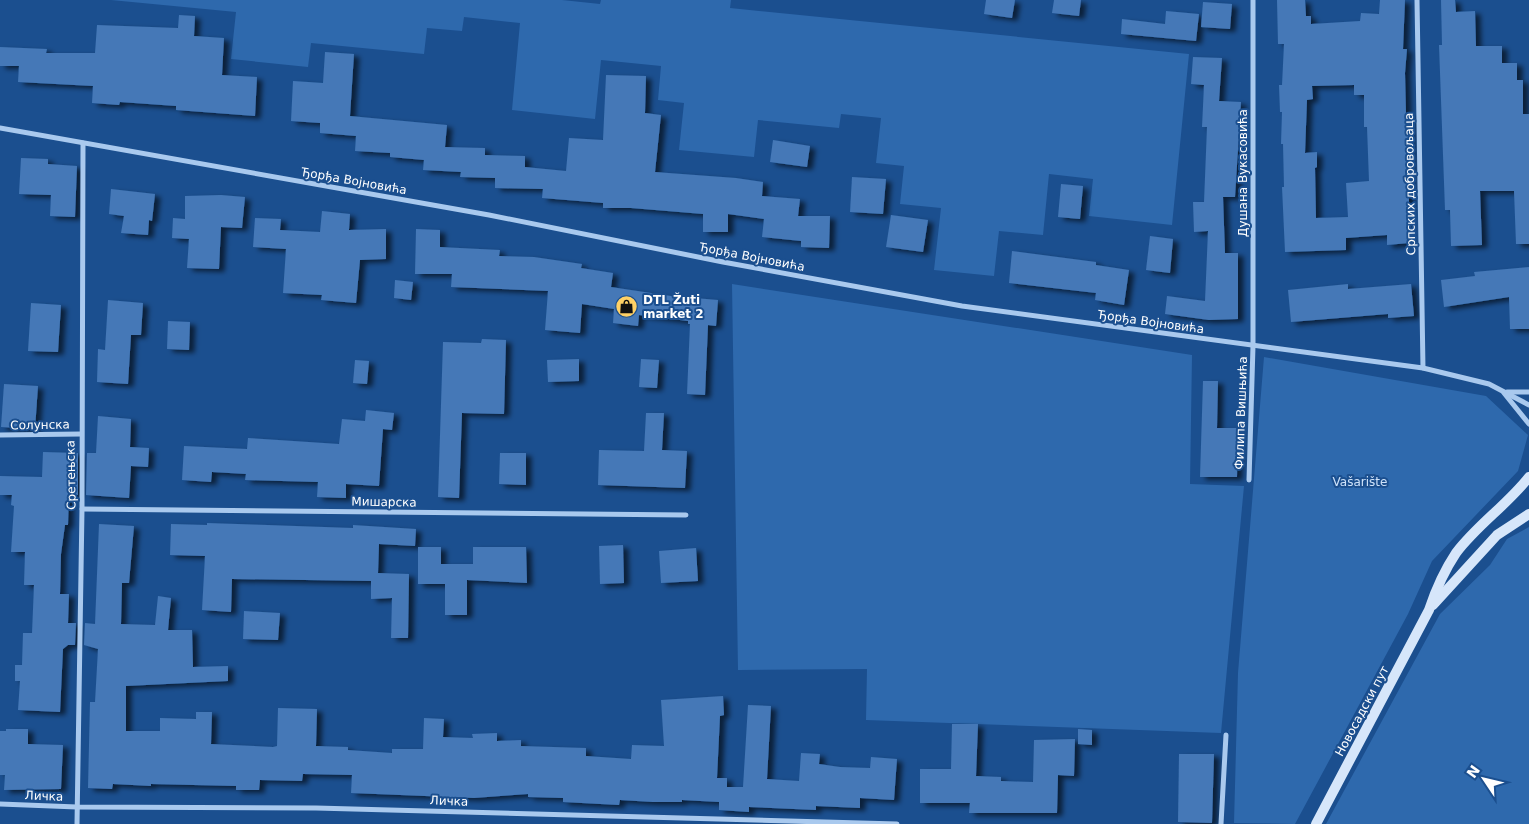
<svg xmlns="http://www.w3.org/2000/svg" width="1529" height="824" viewBox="0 0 1529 824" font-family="'DejaVu Sans',sans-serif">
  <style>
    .green { fill: #2e69ad }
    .building { fill: #4478b7; fill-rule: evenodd; filter: url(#shadow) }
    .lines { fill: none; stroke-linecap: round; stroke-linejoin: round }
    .minor { stroke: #a9c9ee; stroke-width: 5 }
    .secondary { stroke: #d6e6fa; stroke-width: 10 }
    .labels { text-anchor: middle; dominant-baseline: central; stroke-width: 4; stroke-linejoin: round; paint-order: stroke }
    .street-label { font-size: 12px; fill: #fff; stroke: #1b4f8f }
    .poi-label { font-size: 12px; font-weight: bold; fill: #fff; stroke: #1b4f8f; text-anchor: start }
    .park-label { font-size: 12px; fill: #cfe3fa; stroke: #1b4f8f }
  </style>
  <defs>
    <filter id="shadow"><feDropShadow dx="5.5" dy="3" stdDeviation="2.5" flood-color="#0009"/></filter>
  </defs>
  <rect width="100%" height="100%" fill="#1b4f8f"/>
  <!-- green -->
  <g class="green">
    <polygon points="111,0 562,0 600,4 601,0 731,0 730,8 1189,54 1172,225 1089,216 1093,179 1049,174 1043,235 999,231 994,276 934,270 941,208 900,204 904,166 876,163 881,118 841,114 839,128 758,120 754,157 679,150 684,103 658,100 661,66 601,60 595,119 512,110 520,23 464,17 462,31 427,28 424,54 311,43 308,67 231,59 236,12"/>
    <polygon points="732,284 1192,355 1190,484 1244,486 1221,733 866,720 867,669 738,670"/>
    <polygon points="1264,357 1486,396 1528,435 1518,471 1432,561 1408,614 1295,824 1234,823 1238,673"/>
    <polygon points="1529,527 1529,824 1326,824 1440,614 1490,565 1507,539"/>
  </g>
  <!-- building -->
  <g class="building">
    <polygon points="986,0 1015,0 1012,18 984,14"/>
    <polygon points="1054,0 1081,0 1079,16 1052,13"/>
    <path d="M 1277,0 L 1305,0 L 1306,16 L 1311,16 L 1311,24 L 1360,21 L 1361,13 L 1379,14 L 1380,0 L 1405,0 L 1403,49 L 1407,49 L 1405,73 L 1406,114 L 1409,114 L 1409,209 L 1407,210 L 1409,243 L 1387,245 L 1387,235 L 1346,238 L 1346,250 L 1285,252 L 1282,187 L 1284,187 L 1283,144 L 1281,144 L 1282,112 L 1280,112 L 1279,85 L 1282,85 L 1284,44 L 1278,44 ZM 1354,85 L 1354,95 L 1364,95 L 1364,127 L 1367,127 L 1369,181 L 1346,183 L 1348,217 L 1316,218 L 1315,168 L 1317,167 L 1317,152 L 1305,153 L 1307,100 L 1313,99 L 1312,86 Z"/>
    <polygon points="1441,0 1455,0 1456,12 1475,11 1476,46 1502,46 1502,63 1517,63 1517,80 1523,80 1523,114 1529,114 1529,244 1516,244 1514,191 1480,191 1482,245 1451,246 1450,210 1445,210 1439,45 1442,45"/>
    <polygon points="1203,2 1232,4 1230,29 1201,27"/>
    <polygon points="1166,11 1199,14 1196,41 1121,34 1122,19 1165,24"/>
    <polygon points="179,15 195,16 194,36 224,38 222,75 257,77 255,116 176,110 176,106 120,102 119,105 92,103 93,86 18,82 19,66 0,66 0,47 47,49 46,53 95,53 97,25 178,28"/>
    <polygon points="325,52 354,54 350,116 447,125 445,147 485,148 485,155 525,156 525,167 566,171 569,138 603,140 606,75 646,76 645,113 661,115 655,172 736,178 763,182 762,196 800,199 798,216 830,216 829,248 801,247 801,241 762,237 764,219 728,214 728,232 703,232 703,214 631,208 603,208 603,203 542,198 543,189 495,188 495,178 460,177 461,172 423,170 424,160 390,157 390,153 355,151 356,136 320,133 320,123 291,121 293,81 323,83"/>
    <polygon points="1193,57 1222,58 1219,101 1241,102 1235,197 1223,197 1225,253 1238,253 1238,319 1209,320 1165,314 1167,296 1205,301 1208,231 1194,232 1193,202 1204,202 1207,127 1202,127 1204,85 1191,84"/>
    <polygon points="773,140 810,146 807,167 770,162"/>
    <polygon points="21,158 48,159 48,164 77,166 75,217 50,216 51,195 19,194"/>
    <polygon points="852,177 886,179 883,214 850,212"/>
    <polygon points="1061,184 1083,186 1080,219 1058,217"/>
    <polygon points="111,189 155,194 152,221 149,220 148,235 121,233 124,216 109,214"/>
    <polygon points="221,195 245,197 242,228 221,227 219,269 187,268 189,239 172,238 173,218 185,219 185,196"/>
    <polygon points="322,211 350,214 349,230 386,229 386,259 360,260 356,303 321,300 322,295 283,293 286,249 253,247 255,218 281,219 280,230 320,232"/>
    <polygon points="891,215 928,220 923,252 886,247"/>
    <polygon points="416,229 440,230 440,247 500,250 499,256 534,257 582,264 581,268 613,273 611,287 671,296 718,300 716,326 708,325 705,395 687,394 690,324 688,324 688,321 639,315 638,326 613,323 614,309 582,304 580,333 545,330 548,291 451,287 452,274 415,274"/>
    <polygon points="1150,236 1173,239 1170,273 1146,270"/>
    <polygon points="1012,251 1096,262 1096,265 1129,270 1124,305 1095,300 1096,293 1009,283"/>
    <polygon points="1529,267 1529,329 1510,329 1509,297 1444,307 1441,280 1475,276 1474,272"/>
    <polygon points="395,280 413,282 411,300 394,298"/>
    <polygon points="1348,284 1348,289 1411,284 1414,316 1388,318 1388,314 1291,322 1288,290"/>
    <polygon points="108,300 143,303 141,335 131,335 128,384 97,382 98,349 105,350"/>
    <polygon points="31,303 61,305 58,352 28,351"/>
    <polygon points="168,321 190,322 189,350 167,349"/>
    <polygon points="482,339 506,340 504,414 462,413 459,498 438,497 443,342 481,343"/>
    <polygon points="579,359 579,381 548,382 547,360"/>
    <polygon points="641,359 659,360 657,388 639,387"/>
    <polygon points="355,360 369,361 367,384 353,383"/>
    <polygon points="1203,381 1218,381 1217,428 1238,428 1237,477 1200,477"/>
    <polygon points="4,384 38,386 35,429 1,427"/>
    <polygon points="366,410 394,413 392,430 383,429 379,486 346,484 346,498 317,497 318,482 245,480 246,474 212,472 211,482 182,480 184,446 247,449 248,438 339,444 342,419 365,421"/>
    <polygon points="646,413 664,413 662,450 687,451 685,488 598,485 599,450 644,451"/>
    <polygon points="98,416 131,419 130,447 149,448 148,467 131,466 129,498 86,495 87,453 96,453"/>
    <polygon points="43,452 78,453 78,495 69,494 68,525 65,525 61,554 60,594 69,594 68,623 76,623 75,645 68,645 63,649 60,712 18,710 20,681 15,681 15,665 22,665 23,633 32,633 34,585 24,585 25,552 11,552 14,506 11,505 12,495 0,495 0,476 42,477"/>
    <polygon points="500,453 526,453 526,485 499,484"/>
    <polygon points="207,523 353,528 353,525 416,529 415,546 379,544 378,573 409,574 408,638 391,638 392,598 371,599 371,581 232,579 231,612 202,610 205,556 170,555 171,524 207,525"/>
    <polygon points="99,524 134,526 129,583 122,583 121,624 155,625 158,596 171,598 168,630 192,630 193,667 228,666 228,681 126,686 126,731 160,731 160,718 196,719 196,712 212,712 211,744 273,747 277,746 278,708 317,709 316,746 348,747 348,750 392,753 392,749 423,749 424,718 444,719 443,737 473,738 472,734 497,733 497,741 521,740 521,746 586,748 586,756 631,759 632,745 664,746 661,700 723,696 724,715 720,716 717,778 727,778 727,787 743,787 748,705 771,706 767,779 799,781 801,753 820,754 819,764 840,767 870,768 871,757 897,759 894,800 860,798 860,808 816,806 816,810 749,807 749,812 719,810 719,802 682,800 682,802 653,802 620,800 619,805 563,802 563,798 528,797 528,794 474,798 351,793 352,775 303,774 302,781 260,780 259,790 236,790 236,786 151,784 151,786 113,784 112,789 88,788 90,702 95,702 98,649 84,645 85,623 95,624"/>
    <polygon points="623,545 624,583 600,584 599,546"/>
    <polygon points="418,547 441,547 441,564 473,564 473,547 526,547 527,583 467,580 467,615 445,615 445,584 418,584"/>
    <polygon points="696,548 698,581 661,583 659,551"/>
    <polygon points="244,611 280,613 278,640 243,639"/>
    <polygon points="952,724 978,724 976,776 1001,777 1001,781 1033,782 1034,740 1075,739 1074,776 1058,775 1057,813 969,813 970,803 920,803 920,769 951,769"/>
    <polygon points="6,729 28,729 28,744 63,745 61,789 4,790 5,775 0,775 0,731 6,731"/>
    <polygon points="1078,729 1092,730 1092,745 1078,744"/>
    <polygon points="1179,754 1214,754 1212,823 1178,822"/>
  </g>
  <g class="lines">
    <!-- minor -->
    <g class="minor">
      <polyline points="1417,0 1423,368"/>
      <polyline points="0,128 489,215 723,262 962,306 1423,368 1489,384 1529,405"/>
      <polyline points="1507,392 1529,392"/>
      <polyline points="1504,393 1529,424"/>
      <polyline points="0,435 81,434"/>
      <polyline points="1249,480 1253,346 1253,0"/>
      <polyline points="82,509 686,515"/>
      <polyline points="0,804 77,807 316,808 897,824"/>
      <polyline points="77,824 82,509 83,143"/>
      <polyline points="1221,824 1226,735"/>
    </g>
    <!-- secondary -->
    <g class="secondary">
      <polyline points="1433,605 1497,535 1529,514"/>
      <path d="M 1316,824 L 1429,610 C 1436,589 1444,571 1456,553 C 1477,525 1507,505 1529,477"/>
    </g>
  </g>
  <!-- icons -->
  <defs>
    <symbol id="shop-disc" viewBox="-11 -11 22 22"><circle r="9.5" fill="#ffd166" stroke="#1b4f8f"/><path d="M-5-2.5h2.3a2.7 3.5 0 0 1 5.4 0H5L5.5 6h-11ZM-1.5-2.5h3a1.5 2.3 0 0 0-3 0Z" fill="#111"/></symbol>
  </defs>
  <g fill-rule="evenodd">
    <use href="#shop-disc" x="614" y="294" width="25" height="25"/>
  </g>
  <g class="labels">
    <!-- street labels -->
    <g class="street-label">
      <text transform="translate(1243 173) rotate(-90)">Душана Вукасовића</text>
      <text transform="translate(354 181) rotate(10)">Ђорђа Војновића</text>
      <text transform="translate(1410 184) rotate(-91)">Српских добровољаца</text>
      <text transform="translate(752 257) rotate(11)">Ђорђа Војновића</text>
      <text transform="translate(1151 322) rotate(8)">Ђорђа Војновића</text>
      <text transform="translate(1241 413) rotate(-88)">Филипа Вишњића</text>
      <text transform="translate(40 425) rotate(-1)">Солунска</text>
      <text transform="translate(71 475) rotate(-91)">Сретењска</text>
      <text transform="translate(384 502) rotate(1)">Мишарска</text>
      <text transform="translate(1362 711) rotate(-62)">Новосадски пут</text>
      <text transform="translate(44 796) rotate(2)">Личка</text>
      <text transform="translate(449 801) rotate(2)">Личка</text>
    </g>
    <!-- poi labels -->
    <g class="poi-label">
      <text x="643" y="300">DTL Žuti<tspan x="643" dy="14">market 2</tspan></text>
    </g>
    <!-- park labels -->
    <g class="park-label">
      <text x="1360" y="482">Vašarište</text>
    </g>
  </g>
  <!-- north arrow -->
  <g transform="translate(1484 779) rotate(305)" stroke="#1b4f8f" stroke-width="4" paint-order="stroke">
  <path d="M0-4L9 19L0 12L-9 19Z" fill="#ffffff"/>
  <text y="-8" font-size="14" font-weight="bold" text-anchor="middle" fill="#ffffff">N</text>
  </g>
</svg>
